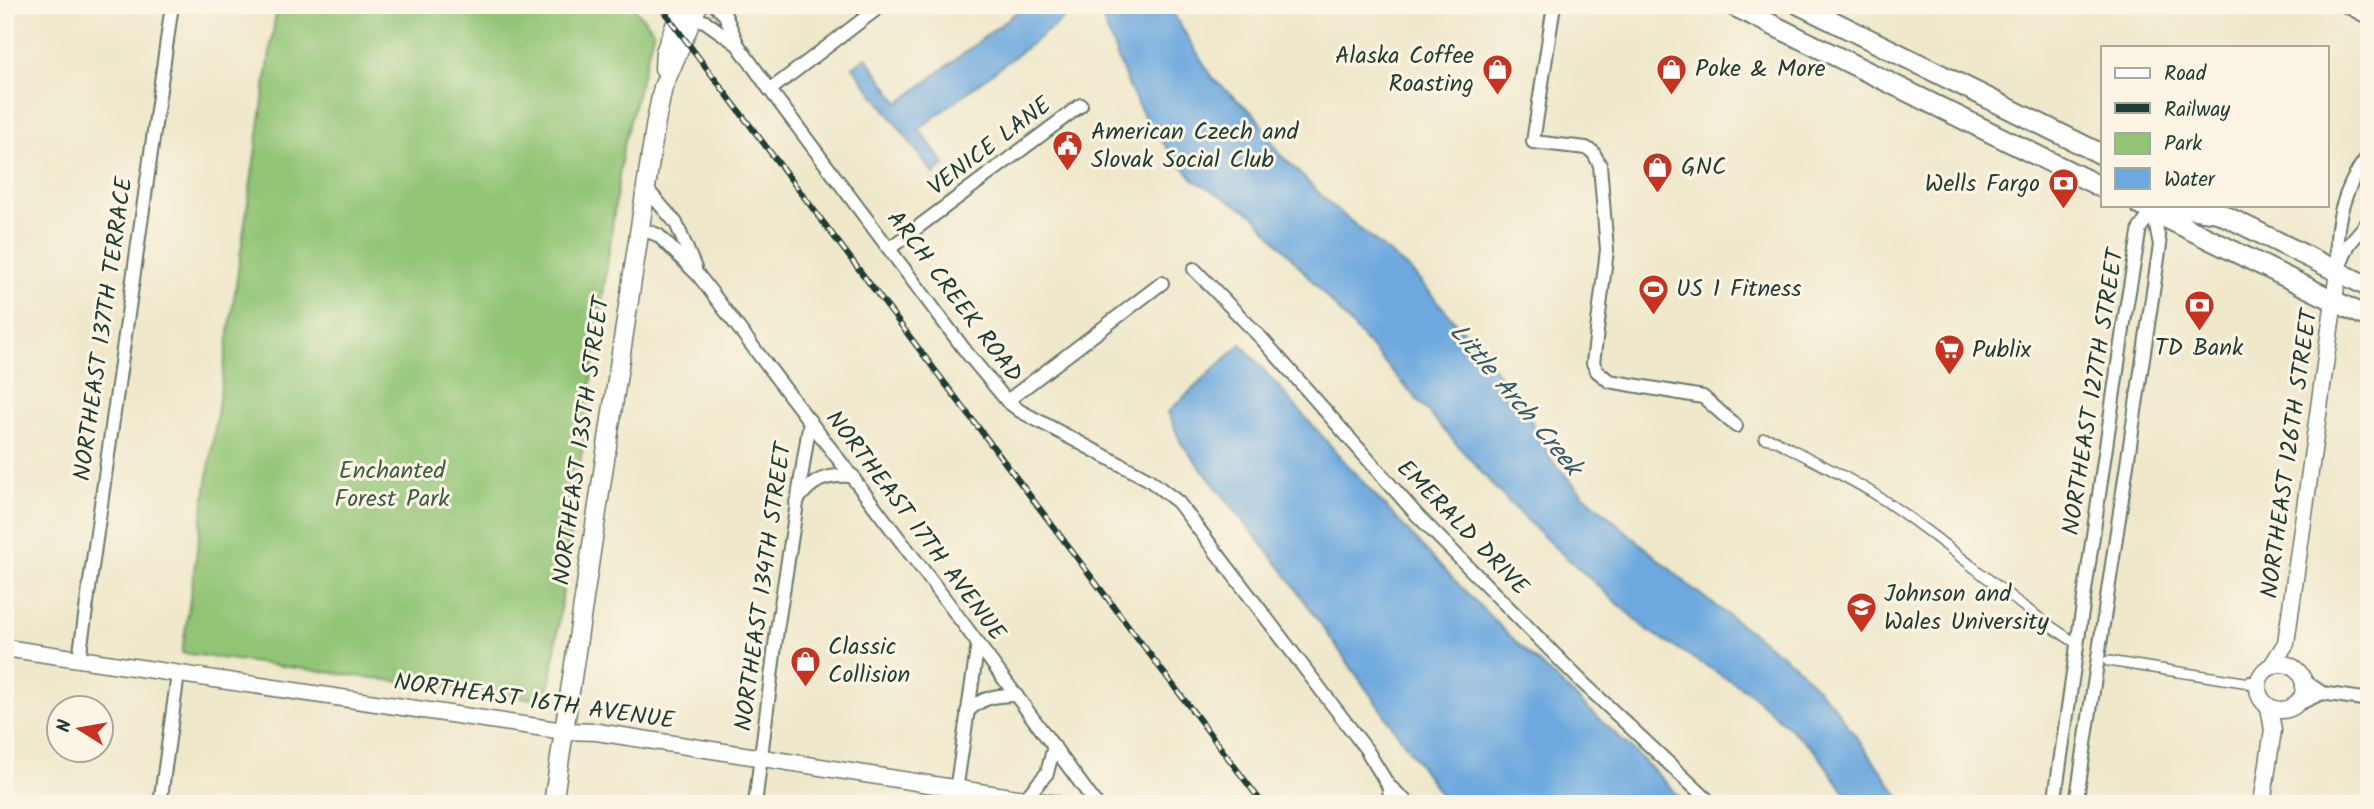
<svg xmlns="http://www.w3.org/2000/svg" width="2374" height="809" viewBox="0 0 2374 809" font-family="Kalam,sans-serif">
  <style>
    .green { fill: #91c475; stroke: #588054; stroke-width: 2 }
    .water { fill: #6da9de; stroke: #467389; stroke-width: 2 }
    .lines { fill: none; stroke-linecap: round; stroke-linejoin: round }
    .pedestrian-casing { stroke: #687969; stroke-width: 12 }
    .minor-casing { stroke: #687969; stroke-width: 16 }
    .tertiary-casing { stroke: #687969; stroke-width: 19 }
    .secondary-casing { stroke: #687969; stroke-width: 21 }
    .primary-casing { stroke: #687969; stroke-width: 23 }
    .pedestrian { stroke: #fff; stroke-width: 9 }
    .minor { stroke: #fff; stroke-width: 12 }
    .tertiary { stroke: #fff; stroke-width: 16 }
    .secondary { stroke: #fff; stroke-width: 18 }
    .primary { stroke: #fff; stroke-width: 19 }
    .rail-casing { stroke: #1f3d34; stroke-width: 6 }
    .rail { stroke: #fcf5e5; stroke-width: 3.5; stroke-dasharray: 10; stroke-linecap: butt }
    .labels { text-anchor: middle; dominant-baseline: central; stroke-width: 6; stroke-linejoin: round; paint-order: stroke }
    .poi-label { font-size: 24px; fill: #1f3d34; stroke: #fcf5e5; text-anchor: start }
    .street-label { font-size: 24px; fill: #1f3d34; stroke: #fcf5e5 }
    .park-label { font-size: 24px; fill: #3c5f44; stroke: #fcf5e5 }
    .water-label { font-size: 26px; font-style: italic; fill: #365d67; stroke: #fcf5e5 }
  </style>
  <rect width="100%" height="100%" fill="#fcf5e5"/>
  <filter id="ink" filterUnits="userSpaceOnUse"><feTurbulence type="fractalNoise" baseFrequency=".0143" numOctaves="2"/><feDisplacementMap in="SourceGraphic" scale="14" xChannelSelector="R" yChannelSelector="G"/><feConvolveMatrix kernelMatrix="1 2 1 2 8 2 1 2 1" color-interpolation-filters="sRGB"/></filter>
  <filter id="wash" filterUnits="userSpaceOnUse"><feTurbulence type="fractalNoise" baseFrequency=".00686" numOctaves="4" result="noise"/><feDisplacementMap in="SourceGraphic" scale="28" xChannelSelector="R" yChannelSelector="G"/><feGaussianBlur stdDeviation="1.57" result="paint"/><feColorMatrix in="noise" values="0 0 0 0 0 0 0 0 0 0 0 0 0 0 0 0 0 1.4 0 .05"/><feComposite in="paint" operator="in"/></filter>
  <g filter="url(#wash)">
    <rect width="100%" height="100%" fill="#efe8cb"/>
    <!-- green -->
    <polygon class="green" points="277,5 632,5 654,31 623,147 551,679 546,698 541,700 182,653"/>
    <!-- water -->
    <g class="water">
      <polygon points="1026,5 1082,5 919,129 945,165 934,174 853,67 866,57 899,103"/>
      <polygon points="1091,5 1168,5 1213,79 1255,115 1279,153 1329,203 1412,272 1490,362 1529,417 1552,461 1583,494 1693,589 1795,665 1833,705 1905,804 1853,804 1816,752 1749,692 1647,630 1548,541 1498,491 1254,215 1194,180 1150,127 1129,87 1099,10"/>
      <path d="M 1241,344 C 1327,442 1413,541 1506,632 C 1565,690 1630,743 1686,804 L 1447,804 L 1282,569 L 1181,443 L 1168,412 Z"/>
    </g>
  </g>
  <g filter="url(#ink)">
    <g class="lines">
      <defs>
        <g id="pedestrian">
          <path d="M 1764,438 L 1775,440 C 1807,458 1842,474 1873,493 C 1945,539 2006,599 2079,645"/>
          <polyline points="2108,661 2250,683"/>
        </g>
        <g id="minor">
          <polyline points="715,5 725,15 738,45 770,90 967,353 1007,401 1020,411 1148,479 1178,502 1366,749 1388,785 1392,804"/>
          <polyline points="1554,5 1533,142 1586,148 1593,152 1600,165 1607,250 1593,363 1597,371 1609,381 1703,397 1736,426"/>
          <polyline points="2344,5 2369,18"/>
          <polyline points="693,17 706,22 738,45"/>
          <polyline points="5,18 7,5"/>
          <polyline points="770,90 882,5"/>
          <polyline points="645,187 676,223 695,268"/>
          <polyline points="638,228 658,235 699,276 948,603 1096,804"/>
          <polyline points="890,248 1081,105"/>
          <polyline points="2339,268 2349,244 2369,221"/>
          <polyline points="1194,269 1263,340 1416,514 1581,681 1712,804"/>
          <path d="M 2338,272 C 2333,227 2342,190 2369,154"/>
          <polyline points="1007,401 1162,283"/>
          <path d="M 796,502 C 812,480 825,474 853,476"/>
          <polyline points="79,659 172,5"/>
          <polyline points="2302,679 2322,693 2369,700"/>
          <polyline points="2250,683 2258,684"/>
          <polyline points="2294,706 2322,693"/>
          <path d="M 967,712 C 982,697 996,695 1016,695"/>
          <polyline points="1388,785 1409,804"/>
          <polyline points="1025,799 1047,773 1054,746"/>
          <polyline points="160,804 178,674"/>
          <polyline points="755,804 777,630 810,421"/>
          <polyline points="954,804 978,643"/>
          <polyline points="2054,804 2126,309 2140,228 2153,211"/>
          <polyline points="2076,804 2160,245 2153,211"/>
        </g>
        <g id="tertiary">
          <polyline points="5,648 564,731 597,732 1056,804"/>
          <circle cx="2281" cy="687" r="23"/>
          <polyline points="2271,667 2286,643 2338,272"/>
          <polyline points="2262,804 2273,730 2269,707"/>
        </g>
        <g id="secondary">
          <polyline points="664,68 665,52 683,5"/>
          <polyline points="553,804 656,121 663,87 698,5"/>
        </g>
        <g id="primary">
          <polyline points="1732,5 2103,188"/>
          <polyline points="1800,5 2103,155"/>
          <polyline points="2140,205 2369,318"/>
          <polyline points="2203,205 2369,287"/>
          <polyline points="2153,211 2170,206 2215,212"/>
        </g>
      </defs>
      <!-- pedestrian casing -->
      <use href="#pedestrian" class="pedestrian-casing"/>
      <!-- minor casing -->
      <use href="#minor" class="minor-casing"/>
      <!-- tertiary casing -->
      <use href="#tertiary" class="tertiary-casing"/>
      <!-- secondary casing -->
      <use href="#secondary" class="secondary-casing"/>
      <!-- primary casing -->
      <use href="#primary" class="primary-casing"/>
      <!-- pedestrian -->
      <use href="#pedestrian" class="pedestrian"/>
      <!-- minor -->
      <use href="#minor" class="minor"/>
      <!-- tertiary -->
      <use href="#tertiary" class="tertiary"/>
      <!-- secondary -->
      <use href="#secondary" class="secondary"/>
      <!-- primary -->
      <use href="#primary" class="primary"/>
      <defs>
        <polyline id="rail" points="659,5 1263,804"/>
      </defs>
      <!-- rail casing -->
      <use href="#rail" class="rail-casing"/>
      <!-- rail -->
      <use href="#rail" class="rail"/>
    </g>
  </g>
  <!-- icons -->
  <defs>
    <symbol id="shop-pin" viewBox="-11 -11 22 30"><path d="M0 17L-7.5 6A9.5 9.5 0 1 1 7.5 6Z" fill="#c8321e" stroke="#fcf5e5"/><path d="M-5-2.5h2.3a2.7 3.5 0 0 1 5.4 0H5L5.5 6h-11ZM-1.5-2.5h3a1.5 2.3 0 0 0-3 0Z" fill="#fff"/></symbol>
    <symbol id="civic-pin" viewBox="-11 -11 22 30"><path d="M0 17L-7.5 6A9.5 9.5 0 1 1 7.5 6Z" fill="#c8321e" stroke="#fcf5e5"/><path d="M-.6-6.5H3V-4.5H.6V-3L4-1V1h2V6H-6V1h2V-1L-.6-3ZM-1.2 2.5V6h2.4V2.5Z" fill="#fff"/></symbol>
    <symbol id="bank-pin" viewBox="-11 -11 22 30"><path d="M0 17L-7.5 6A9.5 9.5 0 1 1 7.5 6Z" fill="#c8321e" stroke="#fcf5e5"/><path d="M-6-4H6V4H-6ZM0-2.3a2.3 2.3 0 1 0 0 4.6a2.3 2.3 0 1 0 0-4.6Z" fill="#fff"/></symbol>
    <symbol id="stadium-pin" viewBox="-11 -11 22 30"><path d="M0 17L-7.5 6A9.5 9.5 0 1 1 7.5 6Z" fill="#c8321e" stroke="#fcf5e5"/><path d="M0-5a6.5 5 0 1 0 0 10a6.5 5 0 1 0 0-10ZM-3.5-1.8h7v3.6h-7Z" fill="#fff"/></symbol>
    <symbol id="supermarket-pin" viewBox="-11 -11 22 30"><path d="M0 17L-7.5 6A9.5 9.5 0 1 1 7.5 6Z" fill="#c8321e" stroke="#fcf5e5"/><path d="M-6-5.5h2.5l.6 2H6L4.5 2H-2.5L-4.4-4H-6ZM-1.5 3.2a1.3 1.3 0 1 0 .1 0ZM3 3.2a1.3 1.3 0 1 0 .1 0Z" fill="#fff"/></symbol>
    <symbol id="university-pin" viewBox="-11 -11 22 30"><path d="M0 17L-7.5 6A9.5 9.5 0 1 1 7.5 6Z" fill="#c8321e" stroke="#fcf5e5"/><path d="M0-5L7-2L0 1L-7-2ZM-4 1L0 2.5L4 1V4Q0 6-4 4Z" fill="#fff"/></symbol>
  </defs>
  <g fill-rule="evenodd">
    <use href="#shop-pin" x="1654" y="52" width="35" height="47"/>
    <use href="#shop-pin" x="1480" y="52" width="35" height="47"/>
    <use href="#civic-pin" x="1050" y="128" width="35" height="47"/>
    <use href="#shop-pin" x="1640" y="150" width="35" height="47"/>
    <use href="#bank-pin" x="2046" y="166" width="35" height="47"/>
    <use href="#stadium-pin" x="1636" y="272" width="35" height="47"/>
    <use href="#bank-pin" x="2182" y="288" width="35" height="47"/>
    <use href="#supermarket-pin" x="1932" y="332" width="35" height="47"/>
    <use href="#university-pin" x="1844" y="590" width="35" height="47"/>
    <use href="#shop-pin" x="788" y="644" width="35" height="47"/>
  </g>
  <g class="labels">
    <!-- poi labels -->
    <g class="poi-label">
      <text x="1474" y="56" text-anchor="end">Alaska Coffee<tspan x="1474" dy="28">Roasting</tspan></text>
      <text x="1695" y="69">Poke &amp; More</text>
      <text x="1091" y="132">American Czech and<tspan x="1091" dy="28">Slovak Social Club</tspan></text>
      <text x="1681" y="167">GNC</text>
      <text x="2040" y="184" text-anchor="end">Wells Fargo</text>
      <text x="1676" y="289">US 1 Fitness</text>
      <text x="2199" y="348" text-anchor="middle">TD Bank</text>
      <text x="1972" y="350">Publix</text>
      <text x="1884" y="594">Johnson and<tspan x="1884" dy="28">Wales University</tspan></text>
      <text x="828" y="647">Classic<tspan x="828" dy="28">Collision</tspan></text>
    </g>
    <!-- street labels -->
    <g class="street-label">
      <text transform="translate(990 147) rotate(-37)">VENICE LANE</text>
      <text transform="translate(954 297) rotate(53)">ARCH CREEK ROAD</text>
      <text transform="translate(104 329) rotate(-82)">NORTHEAST 137TH TERRACE</text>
      <text transform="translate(2094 392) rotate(-81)">NORTHEAST 127TH STREET</text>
      <text transform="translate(582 441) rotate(-82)">NORTHEAST 135TH STREET</text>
      <text transform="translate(2290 454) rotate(-82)">NORTHEAST 126TH STREET</text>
      <text transform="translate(915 526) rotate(53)">NORTHEAST 17TH AVENUE</text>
      <text transform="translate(1462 528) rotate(46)">EMERALD DRIVE</text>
      <text transform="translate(764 587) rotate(-82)">NORTHEAST 134TH STREET</text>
      <text transform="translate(534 702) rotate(8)">NORTHEAST 16TH AVENUE</text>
    </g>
    <!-- park labels -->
    <g class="park-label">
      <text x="392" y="471">Enchanted<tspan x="392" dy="28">Forest Park</tspan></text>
    </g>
    <!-- water labels -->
    <g class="water-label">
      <text transform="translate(1515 400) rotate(50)">Little Arch Creek</text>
    </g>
  </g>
  <!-- margin -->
  <rect width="2374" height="809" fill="none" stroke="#fcf5e5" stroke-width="28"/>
  <!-- legend -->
  <rect x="2101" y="46" width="228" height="161" fill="#fcf5e5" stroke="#a4ab9e" stroke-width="2"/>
  <rect x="2115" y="68" width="35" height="10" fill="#ffffff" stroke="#a4ab9e" stroke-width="2"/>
  <text x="2164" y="80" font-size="21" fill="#1f3d34">Road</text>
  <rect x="2115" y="103" width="35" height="10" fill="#1f3d34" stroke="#a4ab9e" stroke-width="2"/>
  <text x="2164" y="116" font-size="21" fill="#1f3d34">Railway</text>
  <rect x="2115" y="133" width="35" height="21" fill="#91c475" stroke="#a4ab9e" stroke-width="2"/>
  <text x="2164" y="150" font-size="21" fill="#1f3d34">Park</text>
  <rect x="2115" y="168" width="35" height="21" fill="#6da9de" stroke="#a4ab9e" stroke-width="2"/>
  <text x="2164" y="186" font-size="21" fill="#1f3d34">Water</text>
  <!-- north arrow -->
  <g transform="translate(80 729) rotate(281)"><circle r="33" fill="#fcf5e5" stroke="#a4ab9e" stroke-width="2"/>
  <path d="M0-5L12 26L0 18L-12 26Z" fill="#c8321e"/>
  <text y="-10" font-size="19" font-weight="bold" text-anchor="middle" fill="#1f3d34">N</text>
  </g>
</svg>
